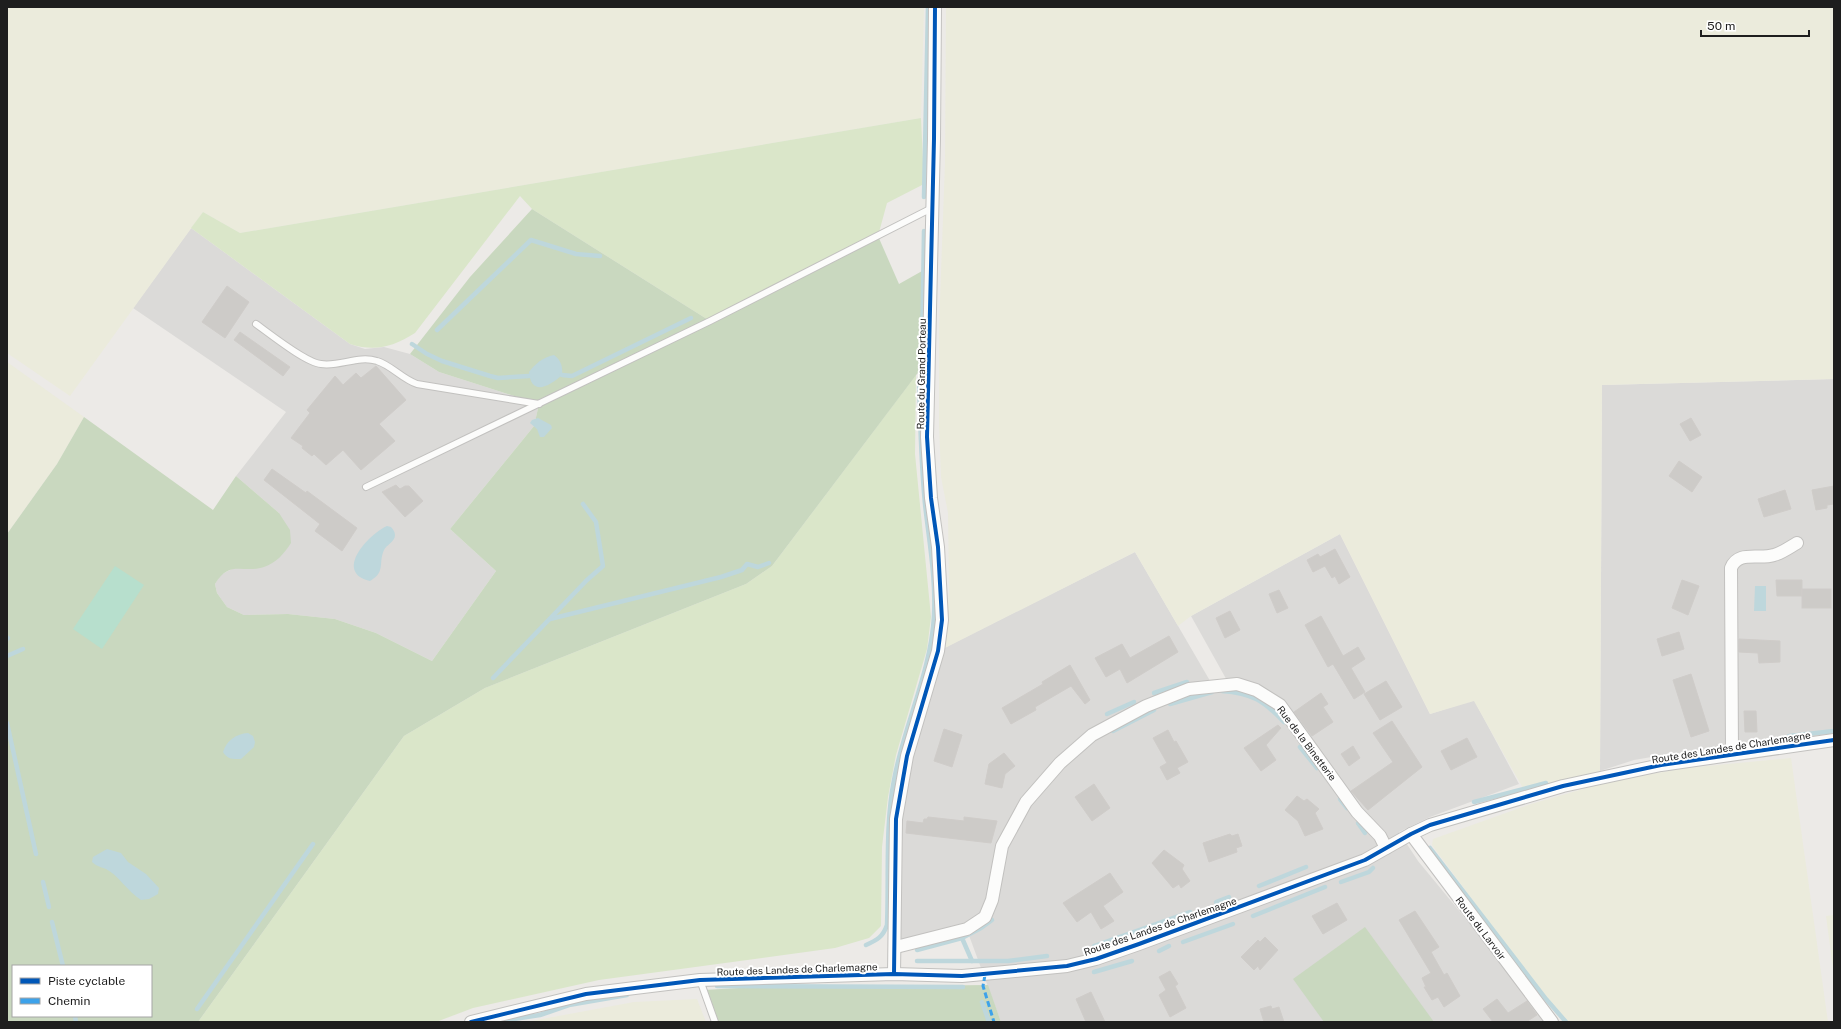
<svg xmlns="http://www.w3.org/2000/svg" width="1841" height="1029" viewBox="0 0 1841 1029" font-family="'Public Sans',sans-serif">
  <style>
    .residential { fill: #dbdad8 }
    .farmland { fill: #ebebdc }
    .grass { fill: #dae6c9 }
    .forest { fill: #c9d8bf; fill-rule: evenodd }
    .pitch { fill: #b7dfcd }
    .water { fill: #bed7dc }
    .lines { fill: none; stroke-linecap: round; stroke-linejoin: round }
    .stream { stroke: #bed7dc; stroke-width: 4.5 }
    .building { fill: #cdcbc8; stroke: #cfccc9 }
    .lane-casing { stroke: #c2c1bf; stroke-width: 8 }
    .street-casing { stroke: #c2c1bf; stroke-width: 14 }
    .lane { stroke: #fcfcfb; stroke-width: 6 }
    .street { stroke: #fcfcfb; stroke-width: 12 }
    .quiet { stroke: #3da2ea; stroke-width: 3; stroke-dasharray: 6 3; stroke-linecap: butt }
    .cycleway-casing { stroke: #fff; stroke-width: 6 }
    .cycleway { stroke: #0057b8; stroke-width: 4 }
    .labels { text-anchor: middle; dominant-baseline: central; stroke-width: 4; stroke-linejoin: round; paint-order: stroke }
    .street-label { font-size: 10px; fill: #1e1e1e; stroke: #fff }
  </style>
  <rect width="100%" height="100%" fill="#eceae7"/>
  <!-- residential -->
  <g class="residential">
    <polygon points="191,228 350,344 365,349 384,347 410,354 439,372 539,404 534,426 450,529 496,571 432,661 376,633 335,619 288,614 244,615 227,607 217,593 215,584 220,575 234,568 263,567 279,513 236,476 286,412 133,308"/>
    <polygon points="1834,379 1834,733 1727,749 1669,754 1634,760 1600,771 1602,385"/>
    <polygon points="1340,534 1430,714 1474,700 1519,784 1430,817 1399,832 1418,861 1551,1022 1001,1022 967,930 896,947 896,819 938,651 1135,552 1213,686 1229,684 1191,616"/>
  </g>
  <!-- farmland -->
  <g class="farmland">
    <polygon points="7,7 924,7 921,118 240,233 203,212 70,396 7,353"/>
    <polygon points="946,7 1834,7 1834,379 1602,385 1600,771 1524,790 1474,701 1430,714 1340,534 1191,616 1178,626 1135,552 945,648 949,590 948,513 941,477 939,424 939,327 945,163"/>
    <polygon points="7,362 84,417 57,464 7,534"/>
    <polygon points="1791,758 1828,1022 1566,1022 1546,999 1432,845 1433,839 1531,804 1611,781 1686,768"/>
    <polygon points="1834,915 1834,976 1826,916"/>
    <polygon points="697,999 706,1022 526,1022 634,1002"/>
  </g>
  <!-- grass -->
  <g class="grass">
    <path d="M 921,118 L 924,184 L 887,203 L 878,236 L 710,321 L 532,209 L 520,196 L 415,333 C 393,347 375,352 350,344 L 191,228 L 203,212 L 240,233 Z"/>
    <polygon points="916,375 915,454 931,617 927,649 896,755 888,797 882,847 881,926 869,938 835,948 599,980 473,1008 436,1022 198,1022 404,736 485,688 746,584 772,566"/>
  </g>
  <!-- forest -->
  <g class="forest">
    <path d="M 532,209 L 710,321 L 878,236 L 899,284 L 931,266 L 926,362 L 772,566 L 746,584 L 485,688 L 404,736 L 198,1022 L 7,1022 L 7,534 L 57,464 L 84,417 L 213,510 L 236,476 L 279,513 L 290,530 L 291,543 C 284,554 276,563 264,567 C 243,574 230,559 215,584 L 217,593 L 227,607 L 244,615 L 288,614 L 335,619 L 376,633 L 432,661 L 496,571 L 450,529 L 534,426 L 539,404 L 439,372 L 410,354 L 470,277 ZM 13,966 L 151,966 L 151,1016 L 13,1016 Z"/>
    <polygon points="1365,927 1434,1022 1324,1022 1293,979"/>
    <polygon points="791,985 898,986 988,985 1001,1022 715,1022 704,990"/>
  </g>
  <!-- pitch -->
  <polygon class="pitch" points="115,566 144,585 102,649 73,629"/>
  <!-- water -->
  <g class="water">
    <path d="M 554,355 C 561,360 563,367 562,375 C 550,386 531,397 529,372 C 535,364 543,357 554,355 Z"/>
    <polygon points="538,418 551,425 552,428 544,437 540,437 537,429 530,423 532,420"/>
    <path d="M 387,526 L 391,527 C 393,529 395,532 395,535 C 395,542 386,545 384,550 C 378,563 386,572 370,581 C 333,572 369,534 387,526 Z"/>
    <polygon points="1755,586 1766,586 1766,611 1754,611"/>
    <path d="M 248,733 L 253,736 L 255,742 L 254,747 L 241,759 C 233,759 228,760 223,752 C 227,740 236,734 248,733 Z"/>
    <path d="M 107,849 L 121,853 L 128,862 L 146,874 L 159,888 L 158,894 L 149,899 L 141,900 C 127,891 118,875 106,869 C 101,867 96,866 92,862 L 93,857 Z"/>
  </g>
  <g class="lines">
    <!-- stream -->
    <g class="stream">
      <polyline points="924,197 928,7"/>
      <polyline points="437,330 531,240 576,254 600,256"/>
      <polyline points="412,344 427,354 442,361 490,376 498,378 529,376"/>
      <polyline points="922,360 924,231"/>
      <polyline points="562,375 572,376 691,318"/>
      <polyline points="550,619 721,577 742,570 747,564 758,567 769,563"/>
      <polyline points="7,639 8,638"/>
      <polyline points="7,656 23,649"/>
      <polyline points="493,678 587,580 603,566 596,522 583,504"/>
      <path d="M 1222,691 C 1252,693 1264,701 1284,722"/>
      <polyline points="1154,693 1187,682"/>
      <polyline points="1170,704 1212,692"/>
      <polyline points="1107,714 1134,702"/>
      <polyline points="7,723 36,854"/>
      <polyline points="1113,731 1154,710"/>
      <polyline points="1789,736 1834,731"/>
      <polyline points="1300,747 1317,768"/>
      <polyline points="1340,799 1347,808"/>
      <polyline points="1474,802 1546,783"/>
      <polyline points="1358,823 1365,833"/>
      <polyline points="1430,848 1546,999 1566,1022"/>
      <polyline points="43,882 49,907"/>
      <polyline points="1341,882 1369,872 1373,868"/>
      <polyline points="1259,886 1306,867"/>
      <polyline points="1216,902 1229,897"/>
      <polyline points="1253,916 1325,887"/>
      <polyline points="52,922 63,966"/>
      <polyline points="1183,942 1233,924"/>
      <path d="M 866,945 C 877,940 883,937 887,925 C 889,879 885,825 894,780 C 904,725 931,672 934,616 C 936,578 929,541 925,504 C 921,463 920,422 919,380"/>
      <polyline points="1094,946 1190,912"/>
      <polyline points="917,950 962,938"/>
      <polyline points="1159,951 1169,946"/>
      <polyline points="917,961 1008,961 1047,956"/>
      <polyline points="972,961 962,938 981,928 992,920"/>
      <polyline points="1094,972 1132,961"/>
      <polyline points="717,986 963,987"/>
      <polyline points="982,1002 989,1022"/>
      <polyline points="197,1009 313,844"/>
      <polyline points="75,1016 76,1022"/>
      <polyline points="496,1022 540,1015 569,1005 627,995"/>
    </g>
  </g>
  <!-- building -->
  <g class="building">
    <polygon points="227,286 249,302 225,338 202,322"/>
    <polygon points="240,332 290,367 283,376 234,340"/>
    <polygon points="376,366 406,400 379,424 395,441 361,470 343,450 326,465 314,454 312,456 302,448 303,446 291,438 310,413 307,410 335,376 343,385 356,373 361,378"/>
    <polygon points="1691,418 1701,435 1690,441 1680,424"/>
    <polygon points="1679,461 1702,477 1692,492 1669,476"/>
    <polygon points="272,469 306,493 307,491 357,528 342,551 315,531 320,524 264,480"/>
    <polygon points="396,485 400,489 405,486 409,486 423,501 405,517 382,492"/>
    <polygon points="1834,486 1834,504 1827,505 1827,508 1816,510 1812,490"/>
    <polygon points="1785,490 1791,509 1764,517 1758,499"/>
    <polygon points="1335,549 1350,577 1339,584 1335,576 1332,578 1325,566 1313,572 1307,560 1318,554 1320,557"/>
    <polygon points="1682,580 1699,586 1688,615 1672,608"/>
    <polygon points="1776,580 1802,580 1802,596 1777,596"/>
    <rect x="1802" y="589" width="29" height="19"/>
    <polygon points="1279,590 1288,608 1277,613 1269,594"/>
    <polygon points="1230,611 1240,630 1225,638 1216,618"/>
    <polygon points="1321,616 1343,656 1358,647 1365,659 1351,668 1365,692 1354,699 1333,664 1328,667 1305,625"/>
    <polygon points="1679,632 1684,649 1662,656 1657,639"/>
    <polygon points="1169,636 1178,652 1127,683 1120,669 1106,677 1095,658 1122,644 1130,658"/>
    <polygon points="1739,639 1780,641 1780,662 1759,663 1758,653 1739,652"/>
    <polygon points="1070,665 1090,700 1085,704 1071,686 1035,707 1036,710 1011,724 1002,708 1043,684 1042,682"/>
    <polygon points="1691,674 1709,731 1691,737 1673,680"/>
    <polygon points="1386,681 1402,707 1380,720 1364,694"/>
    <polygon points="1321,693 1328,704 1323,707 1333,722 1312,736 1294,712"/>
    <polygon points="1744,711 1756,711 1757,732 1745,732"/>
    <polygon points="1392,721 1422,767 1368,810 1351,791 1393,762 1373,733"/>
    <polygon points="1278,725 1281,728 1266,745 1276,760 1261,771 1244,748"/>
    <polygon points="944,729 962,735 952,767 934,761"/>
    <polygon points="1168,730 1174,742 1176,741 1188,762 1177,768 1180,773 1167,780 1160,767 1167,763 1153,738"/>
    <polygon points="1467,738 1477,757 1451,770 1441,751"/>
    <polygon points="1353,746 1360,758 1349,766 1341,754"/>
    <polygon points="1004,753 1015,766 1005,774 1002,788 985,784 989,764"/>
    <polygon points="1094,784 1110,808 1092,821 1075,797"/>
    <polygon points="1297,796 1304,801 1307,799 1319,809 1315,813 1323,829 1305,836 1298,821 1285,810"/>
    <polygon points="928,817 964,821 964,817 997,821 991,843 906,833 907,821 923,823 924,819 927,819"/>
    <polygon points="1230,834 1232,836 1238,834 1242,846 1236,848 1237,852 1209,862 1203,843"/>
    <polygon points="1164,850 1184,865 1182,869 1190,881 1181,888 1179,884 1173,888 1152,863"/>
    <polygon points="1110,873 1123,892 1103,906 1114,921 1101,929 1091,912 1077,922 1063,903"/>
    <polygon points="1337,903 1347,920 1323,934 1312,916"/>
    <polygon points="1415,911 1439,947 1431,952 1444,975 1447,973 1460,996 1444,1007 1438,997 1432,1000 1424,987 1426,987 1422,978 1431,973 1399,920"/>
    <polygon points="1265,937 1278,950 1260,970 1258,966 1254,970 1241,957 1258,940 1260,942"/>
    <polygon points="1170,971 1178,984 1175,986 1186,1008 1170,1017 1159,995 1166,990 1159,977"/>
    <polygon points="1091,992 1105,1022 1086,1022 1076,999"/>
    <polygon points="1497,999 1508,1013 1527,1001 1537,1015 1526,1022 1493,1022 1483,1009"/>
    <polygon points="1271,1006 1272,1009 1279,1007 1284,1022 1264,1022 1260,1009"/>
  </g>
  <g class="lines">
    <defs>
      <g id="lane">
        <path d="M 256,324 C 270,334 306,363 321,364 C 340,367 358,355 377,361 C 391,365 402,379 417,384 L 539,404"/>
        <polyline points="366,487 710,321 932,208"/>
        <polyline points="700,980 715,1022"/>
      </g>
      <g id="street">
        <path d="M 1732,753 L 1731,568 C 1738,550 1759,560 1774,555 C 1782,553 1790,547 1797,543"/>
        <polyline points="1411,834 1552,1022"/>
        <polyline points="896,947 967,929 985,917 992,900 1002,846 1026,802 1060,763 1092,735 1146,706 1189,689 1237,684 1256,690 1280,705 1357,812 1380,836 1386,848"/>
        <polyline points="894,974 896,819 907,756 938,651 942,620 938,547 931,498 927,437 934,139 935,7"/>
        <polyline points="471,1022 586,994 700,980 894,974 962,976 1067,966 1096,959 1139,944 1365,860 1411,834 1430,825 1563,786 1661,765 1834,740"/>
      </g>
    </defs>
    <!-- lane casing -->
    <use href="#lane" class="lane-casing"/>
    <!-- street casing -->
    <use href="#street" class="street-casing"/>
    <!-- lane -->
    <use href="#lane" class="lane"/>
    <!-- street -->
    <use href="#street" class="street"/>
    <!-- quiet -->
    <polyline class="quiet" points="985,975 983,986 994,1022"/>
    <defs>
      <g id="cycleway">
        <polyline points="894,974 896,819 907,756 938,651 942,620 938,547 931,498 927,437 934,139 935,7"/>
        <polyline points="471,1022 586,994 700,980 894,974 962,976 1067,966 1096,959 1139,944 1365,860 1411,834 1430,825 1563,786 1661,765 1834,740"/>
      </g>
    </defs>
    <!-- cycleway casing -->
    <use href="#cycleway" class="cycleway-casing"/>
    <!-- cycleway -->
    <use href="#cycleway" class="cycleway"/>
  </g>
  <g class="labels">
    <!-- street labels -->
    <g class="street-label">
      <text transform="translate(921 374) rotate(-89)">Route du Grand Porteau</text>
      <text transform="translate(1307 743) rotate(53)">Rue de la Binetterie</text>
      <text transform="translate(1731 747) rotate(-9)">Route des Landes de Charlemagne</text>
      <text transform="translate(1160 926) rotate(-19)">Route des Landes de Charlemagne</text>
      <text transform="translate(1481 928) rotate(53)">Route du Larvoir</text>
      <text transform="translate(797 969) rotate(-2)">Route des Landes de Charlemagne</text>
    </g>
  </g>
  <!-- border -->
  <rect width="1841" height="1029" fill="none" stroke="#1e1e1e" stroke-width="16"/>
  <!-- legend -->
  <rect x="12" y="965" width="140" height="52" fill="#ffffff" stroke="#a5a5a5"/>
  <rect x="20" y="978" width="20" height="6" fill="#0057b8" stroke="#a5a5a5"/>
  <text x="48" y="985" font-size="12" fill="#1e1e1e">Piste cyclable</text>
  <rect x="20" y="998" width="20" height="6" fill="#3da2ea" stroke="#a5a5a5"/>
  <text x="48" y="1005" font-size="12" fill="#1e1e1e">Chemin</text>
  <!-- scale -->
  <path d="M1701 30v6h108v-6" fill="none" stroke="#1e1e1e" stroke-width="2"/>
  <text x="1707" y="30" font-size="12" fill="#1e1e1e" stroke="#ffffff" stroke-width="3" paint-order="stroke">50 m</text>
</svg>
